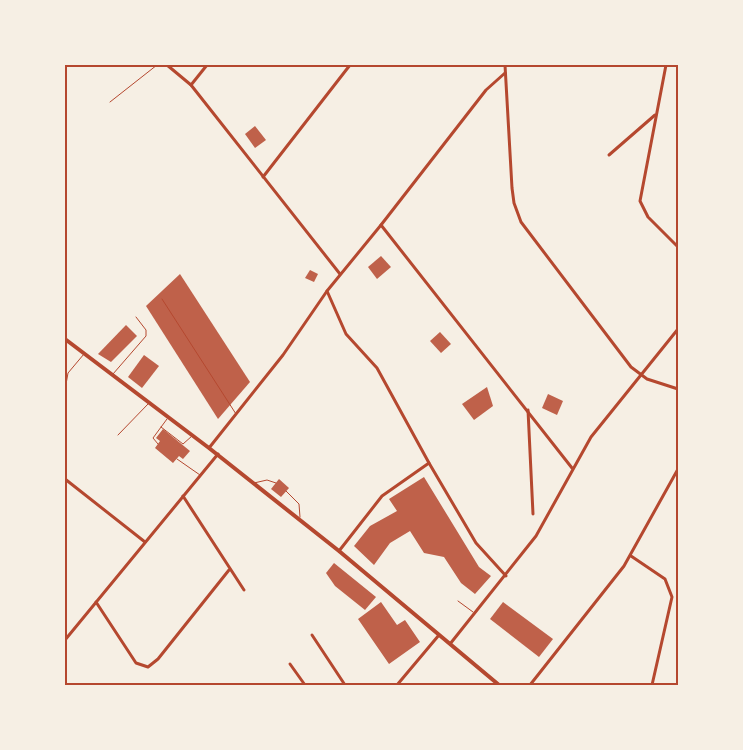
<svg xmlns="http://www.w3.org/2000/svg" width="743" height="750" viewBox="0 0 743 750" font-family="'Source Sans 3',sans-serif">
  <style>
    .building { fill: #bf614a }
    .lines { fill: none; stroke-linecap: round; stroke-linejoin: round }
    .service { stroke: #b5482f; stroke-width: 1 }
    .minor { stroke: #b5482f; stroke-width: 3 }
    .tertiary { stroke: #b5482f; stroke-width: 4 }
    .neatline { fill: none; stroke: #b5482f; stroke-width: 2 }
  </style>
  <rect width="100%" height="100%" fill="#f6efe4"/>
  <!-- building -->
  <g class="building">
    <polygon points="255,126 266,140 255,148 245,134"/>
    <polygon points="381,256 391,267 377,279 368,267"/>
    <polygon points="310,270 318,274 314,282 305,278"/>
    <polygon points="180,274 250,382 218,419 146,306"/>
    <polygon points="126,325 137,336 111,362 98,354"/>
    <polygon points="440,332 451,344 441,353 430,341"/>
    <polygon points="144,355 159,366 142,388 128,377"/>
    <polygon points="487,387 493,406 474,420 462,404"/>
    <polygon points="548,394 563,401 557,415 542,408"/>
    <polygon points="163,429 190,451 183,459 179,456 173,463 155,448 160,441 156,438"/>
    <polygon points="424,477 479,567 491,576 475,594 461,583 444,557 424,553 410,531 390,543 374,565 354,546 370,526 397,511 389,499"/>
    <polygon points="279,479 289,488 281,497 271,489"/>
    <polygon points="334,563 376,597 365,610 335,586 326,573"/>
    <polygon points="381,602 397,625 405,620 420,642 389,664 358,619"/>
    <polygon points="503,602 553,639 539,657 490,619"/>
  </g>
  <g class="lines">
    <!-- service -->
    <g class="service">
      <polyline points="110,102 157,65"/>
      <polyline points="162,299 236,414"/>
      <polyline points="113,374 146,336 146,330 136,317"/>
      <polyline points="65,390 68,373 84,354"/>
      <polyline points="161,427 183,444 192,436"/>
      <polyline points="118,435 149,403"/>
      <polyline points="158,444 153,438 167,419"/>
      <polyline points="177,459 200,475"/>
      <polyline points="254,483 267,480 276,483"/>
      <polyline points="286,491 299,504 300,517"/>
      <polyline points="458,601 473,612"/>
    </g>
    <!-- minor -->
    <g class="minor">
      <polyline points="167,65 191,85 340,274"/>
      <polyline points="505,65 512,188 514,203 521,222 631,367 647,379 678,389"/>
      <polyline points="666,65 640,201 648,217 678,247"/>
      <polyline points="191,85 207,65"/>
      <polyline points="609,155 655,115"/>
      <polyline points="263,177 350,65"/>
      <polyline points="381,225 572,468"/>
      <polyline points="327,291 346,334 377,368 429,463 476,543 506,576"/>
      <polyline points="528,410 533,514"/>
      <polyline points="209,448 283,355 327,291 381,225 486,90 505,73"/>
      <polyline points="65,479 145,542"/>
      <polyline points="183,496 244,590"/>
      <polyline points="339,551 382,496 429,463"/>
      <polyline points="631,556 665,579 672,597 652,685"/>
      <polyline points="96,602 136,663 148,667 158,659 229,570"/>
      <polyline points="312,635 345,685"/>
      <polyline points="65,640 218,454"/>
      <polyline points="450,644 536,536 591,437 678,329"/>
      <polyline points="290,664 305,685"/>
      <polyline points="397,685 439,635"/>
      <polyline points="530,685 624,566 678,469"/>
    </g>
    <!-- tertiary -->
    <polyline class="tertiary" points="65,339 209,448 339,551 499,685"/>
  </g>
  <!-- border -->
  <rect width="743" height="750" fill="none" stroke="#f6efe4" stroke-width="132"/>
  <rect x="66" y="66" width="611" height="618" class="neatline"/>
</svg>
